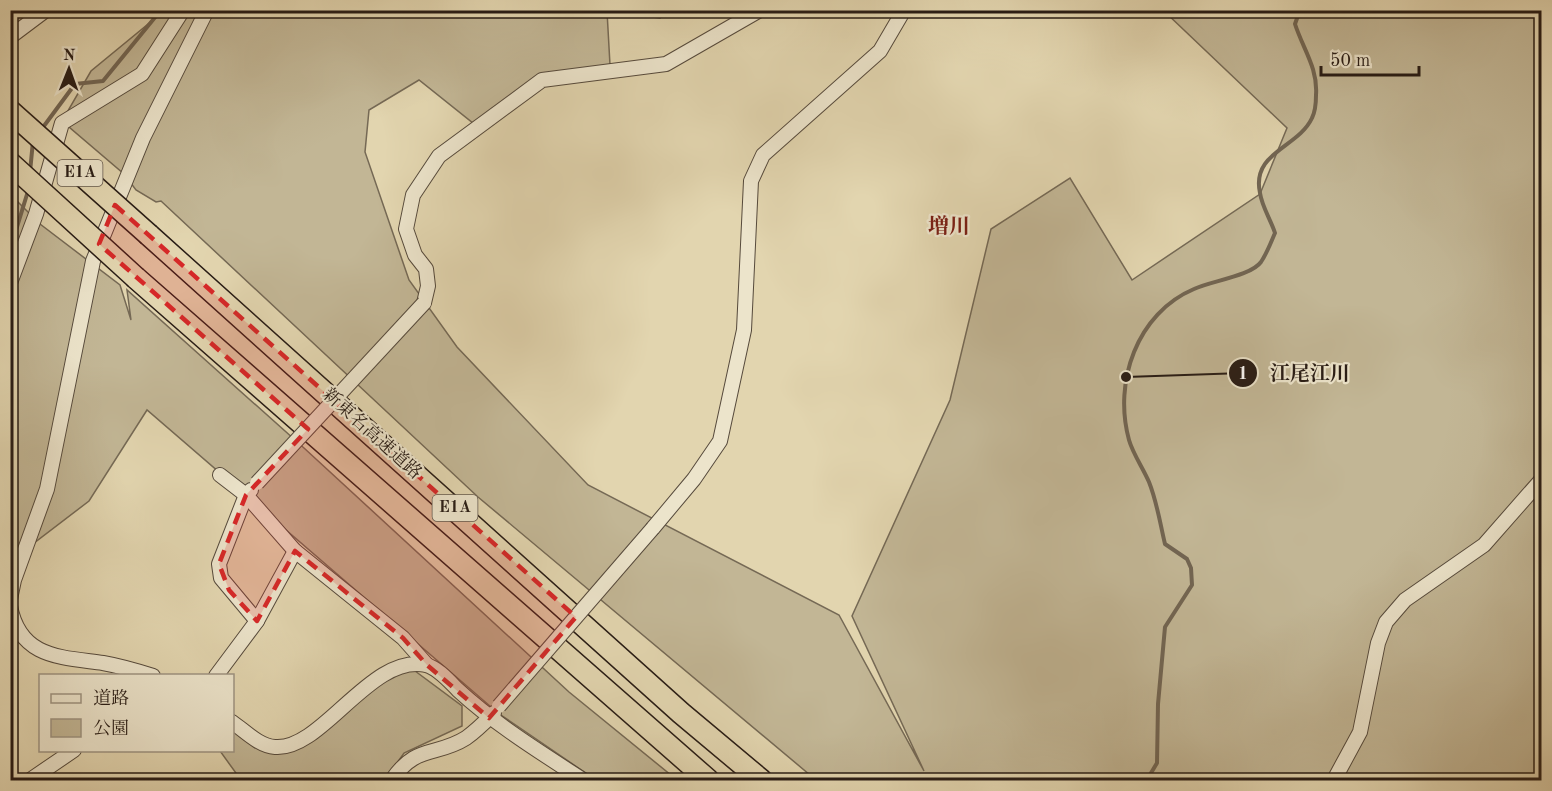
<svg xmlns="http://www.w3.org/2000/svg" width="1552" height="791" viewBox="0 0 1552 791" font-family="'Old Standard TT','Noto Serif JP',serif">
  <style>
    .green { fill: #c2b695; stroke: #756955; stroke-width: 1.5 }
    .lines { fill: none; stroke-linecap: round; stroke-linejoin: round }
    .stream { stroke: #726552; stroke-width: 4 }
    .minor-casing { stroke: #564a3c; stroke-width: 16 }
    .highway-casing { stroke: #281c15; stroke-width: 24 }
    .minor { stroke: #ece4cb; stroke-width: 14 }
    .highway { stroke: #e2d5af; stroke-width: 21 }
    .minor-bridge-casing { stroke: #564a3c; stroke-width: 16; stroke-linecap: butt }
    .highway-bridge-casing { stroke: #281c15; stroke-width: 24; stroke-linecap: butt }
    .minor-bridge { stroke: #ece4cb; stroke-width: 14 }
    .highway-bridge { stroke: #e2d5af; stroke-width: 21 }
    .marked { fill: #d62828; fill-opacity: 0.2; stroke: #d62828; stroke-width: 4.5; stroke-dasharray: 12 8; stroke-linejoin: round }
    .labels { text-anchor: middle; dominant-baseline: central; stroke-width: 4.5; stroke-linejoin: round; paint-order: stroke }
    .shield { fill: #ece4cb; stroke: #63584c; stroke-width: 1.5 }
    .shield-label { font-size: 16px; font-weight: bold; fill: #281c15 }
    .street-label { font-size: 18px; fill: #281c15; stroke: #ece4cb }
    .quarter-label { font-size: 21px; font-weight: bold; fill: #7a1f14; stroke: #ece4cb }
    .leader { fill: none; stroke: #281c15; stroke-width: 2 }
    .callout-dot { fill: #281c15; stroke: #ece4cb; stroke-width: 2 }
    .mark-label { font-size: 18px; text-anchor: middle; font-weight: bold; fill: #fff }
    .callout-label { font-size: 20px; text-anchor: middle; font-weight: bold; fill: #281c15; stroke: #ece4cb; stroke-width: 4.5; stroke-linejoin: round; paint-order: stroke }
  </style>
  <rect width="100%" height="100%" fill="#e2d5af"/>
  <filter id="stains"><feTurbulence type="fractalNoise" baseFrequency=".00333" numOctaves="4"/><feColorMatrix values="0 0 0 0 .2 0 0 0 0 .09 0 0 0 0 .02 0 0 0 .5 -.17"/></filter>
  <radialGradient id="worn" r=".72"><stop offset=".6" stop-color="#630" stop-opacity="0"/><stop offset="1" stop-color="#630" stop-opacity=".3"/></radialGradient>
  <!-- green -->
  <g class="green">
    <polygon points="11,11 39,11 11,32"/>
    <polygon points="164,11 668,11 660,18 607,11 610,65 542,80 473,123 419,80 369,110 365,152 409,280 457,347 588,485 839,615 924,771 852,616 950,400 991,229 1070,178 1132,280 1260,194 1287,128 1164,11 1541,11 1541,780 816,780 478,497 161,201 156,202 136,190 124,174 62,121 91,71"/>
    <polygon points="11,195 40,224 120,285 131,320 127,290 304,448 569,692 677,780 596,780 498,713 147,410 89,501 25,550 11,580"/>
    <polygon points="407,665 462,706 462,726 404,753 385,780 241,780 220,751 232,750 233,722 279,751"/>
  </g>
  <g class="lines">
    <!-- stream -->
    <g class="stream">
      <polyline points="41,130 75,84 103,81 161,10"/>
      <polyline points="30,172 33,141"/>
      <polyline points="10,250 28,191"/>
      <path d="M 1143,780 L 1148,778 L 1157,763 L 1158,704 L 1165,627 L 1192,585 L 1191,568 L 1187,559 L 1165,544 C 1160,523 1157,502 1149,482 C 1143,468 1133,454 1129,440 C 1113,382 1137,313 1194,289 C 1211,281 1251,276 1261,262 C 1267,253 1271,242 1275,233 C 1271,220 1262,207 1260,193 C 1251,152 1298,148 1312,118 C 1315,112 1316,101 1316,95 C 1318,68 1303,49 1295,24 L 1300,10"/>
    </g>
    <defs>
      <g id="minor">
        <polyline points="10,37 46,10"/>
        <polyline points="10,283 36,214 62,123 142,74 183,10"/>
        <polyline points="424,303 428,286 426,269 415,255 406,229 413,195 439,156 542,80 666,64 760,10"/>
        <polyline points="220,475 246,495 295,551 403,638 427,665"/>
        <polyline points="653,528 694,479 720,441 744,330 751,181 763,155 880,51 904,10"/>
        <polyline points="10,599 14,580 47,489 93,261 143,138 207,10"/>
        <path d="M 10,606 C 20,658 60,657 103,663 C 120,666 137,671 153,676"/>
        <polyline points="257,621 295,551"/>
        <polyline points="216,676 257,621 221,578 219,564 246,495 251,490"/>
        <path d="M 232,722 C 245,731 259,746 275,747 C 322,751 371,653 426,665 C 438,668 449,681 458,690 C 496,725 540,752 583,780"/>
        <polyline points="30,780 74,750"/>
        <path d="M 392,780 C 416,744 436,757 466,738 C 476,731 486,721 494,713"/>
        <polyline points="1334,780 1360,732 1378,643 1386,622 1405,600 1484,545 1542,479"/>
      </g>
      <g id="highway">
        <polyline points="149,235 681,713 761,780"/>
        <polyline points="136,278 708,780"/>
      </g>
    </defs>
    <!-- minor casing -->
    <use href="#minor" class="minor-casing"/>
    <!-- highway casing -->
    <use href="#highway" class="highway-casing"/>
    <!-- minor -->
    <use href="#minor" class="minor"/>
    <!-- highway -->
    <use href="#highway" class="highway"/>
    <defs>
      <g id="minor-bridge">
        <polyline points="257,483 424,303"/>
        <polyline points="499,706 653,528"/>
      </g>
      <g id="highway-bridge">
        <polyline points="10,111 149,235"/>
        <polyline points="10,163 136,278"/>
      </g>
    </defs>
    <!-- minor-bridge casing -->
    <use href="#minor-bridge" class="minor-bridge-casing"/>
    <!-- highway-bridge casing -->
    <use href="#highway-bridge" class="highway-bridge-casing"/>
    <!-- minor-bridge -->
    <use href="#minor-bridge" class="minor-bridge"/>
    <!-- highway-bridge -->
    <use href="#highway-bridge" class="highway-bridge"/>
  </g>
  <!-- marked area -->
  <path class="marked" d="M 115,205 L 576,617 L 489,718 L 427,665 L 403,638 L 295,551 L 257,621 L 229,590 L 219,564 L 246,495 L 308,429 L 99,244 Z"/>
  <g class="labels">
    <!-- shield labels -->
    <g class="shield">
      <rect x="57.5" y="160" width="45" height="26" rx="4.5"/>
      <rect x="432.5" y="495" width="45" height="26" rx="4.5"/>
    </g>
    <g class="shield-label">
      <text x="80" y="173">E1A</text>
      <text x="455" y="508">E1A</text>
    </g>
    <!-- street labels -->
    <g class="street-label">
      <text transform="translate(372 434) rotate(42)">新東名高速道路</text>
    </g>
    <!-- quarter labels -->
    <g class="quarter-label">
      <text x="949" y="227">増川</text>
    </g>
  </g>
  <!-- callouts -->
  <path class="leader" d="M1126 377L1243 373"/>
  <g class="callout-dot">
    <circle cx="1126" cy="377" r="6"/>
    <circle cx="1243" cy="373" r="15"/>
  </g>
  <g class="mark-label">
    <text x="1243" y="379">1</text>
  </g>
  <g class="callout-label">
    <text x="1310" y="380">江尾江川</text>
  </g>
  <!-- margin -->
  <rect width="1552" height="791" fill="none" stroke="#e2d5af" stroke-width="36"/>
  <rect x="12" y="12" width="1528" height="767" fill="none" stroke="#281c15" stroke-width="3"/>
  <rect x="18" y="18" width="1516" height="755" fill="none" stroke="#281c15" stroke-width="1.5"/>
  <!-- legend -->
  <rect x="39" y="674" width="195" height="78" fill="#ece4cb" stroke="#9e9482" stroke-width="1.5"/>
  <rect x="51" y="694" width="30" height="9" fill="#ece4cb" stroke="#9e9482" stroke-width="1.5"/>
  <text x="93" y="704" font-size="18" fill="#281c15">道路</text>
  <rect x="51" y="719" width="30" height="18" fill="#c2b695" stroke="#9e9482" stroke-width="1.5"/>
  <text x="93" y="734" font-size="18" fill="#281c15">公園</text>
  <!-- north arrow -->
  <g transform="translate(69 69) rotate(1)" stroke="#ece4cb" stroke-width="4.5" paint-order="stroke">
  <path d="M0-4.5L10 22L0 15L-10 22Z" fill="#281c15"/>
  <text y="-9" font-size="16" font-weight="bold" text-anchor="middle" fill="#281c15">N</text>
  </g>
  <!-- scale -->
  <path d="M1321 66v9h98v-9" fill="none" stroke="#281c15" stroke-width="3"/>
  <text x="1330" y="66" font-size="18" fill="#281c15" stroke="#ece4cb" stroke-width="4.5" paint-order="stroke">50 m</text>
  <rect width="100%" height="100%" filter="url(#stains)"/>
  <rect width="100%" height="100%" fill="url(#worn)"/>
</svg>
